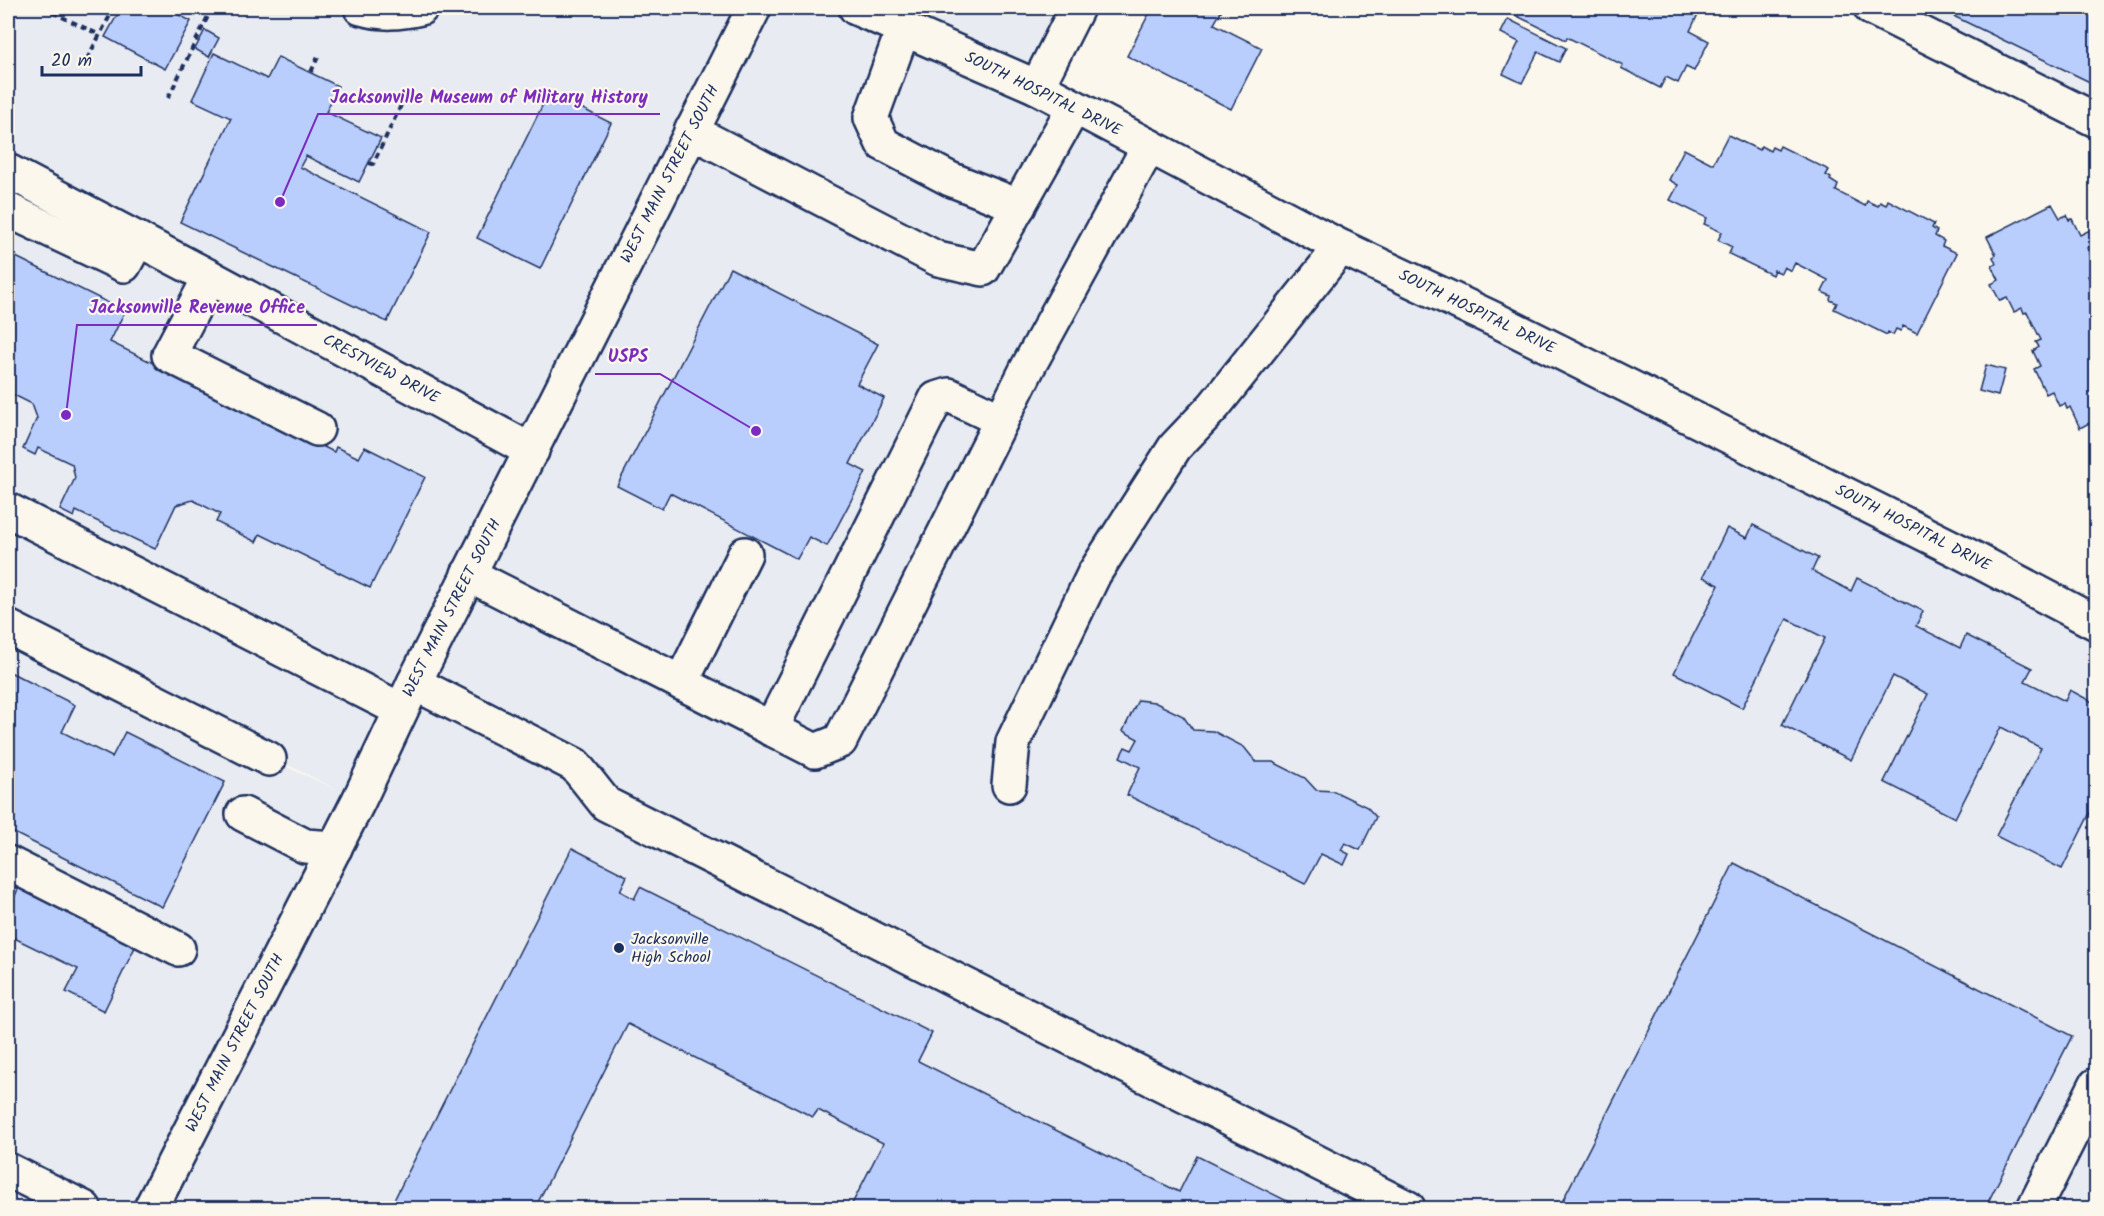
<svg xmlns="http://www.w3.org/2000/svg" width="2104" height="1216" viewBox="0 0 2104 1216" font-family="Kalam,sans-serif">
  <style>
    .built { fill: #e8ebf1 }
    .building { fill: #bacefe; stroke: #1b2f5e; stroke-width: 1.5 }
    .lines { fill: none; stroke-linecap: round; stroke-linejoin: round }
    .minor-casing { stroke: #1b2f5e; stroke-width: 38 }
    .major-casing { stroke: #1b2f5e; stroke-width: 38 }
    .path { stroke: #1b2f5e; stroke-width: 4; stroke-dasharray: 6 4.5; stroke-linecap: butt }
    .minor { stroke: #fbf7ec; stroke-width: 33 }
    .major { stroke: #fbf7ec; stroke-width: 33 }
    .poi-dot { fill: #1b2f5e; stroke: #fbf7ec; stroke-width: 2 }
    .labels { text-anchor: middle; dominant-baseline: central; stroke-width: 4.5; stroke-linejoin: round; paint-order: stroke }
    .street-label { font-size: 16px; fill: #1b2f5e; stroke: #fbf7ec }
    .poi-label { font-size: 16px; fill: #1b2f5e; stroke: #fbf7ec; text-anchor: start }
    .leader { fill: none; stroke: #7b2cbf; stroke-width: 2 }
    .callout-dot { fill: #7b2cbf; stroke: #fbf7ec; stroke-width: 2 }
    .callout-label { font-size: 18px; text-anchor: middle; font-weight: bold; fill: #7b2cbf; stroke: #fbf7ec; stroke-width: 4.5; stroke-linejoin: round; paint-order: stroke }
  </style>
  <rect width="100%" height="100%" fill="#fbf7ec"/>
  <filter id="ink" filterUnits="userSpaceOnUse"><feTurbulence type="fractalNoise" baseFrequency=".0167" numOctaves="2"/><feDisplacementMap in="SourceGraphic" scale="12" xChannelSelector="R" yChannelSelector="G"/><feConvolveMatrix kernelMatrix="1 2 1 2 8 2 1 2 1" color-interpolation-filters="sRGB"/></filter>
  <g filter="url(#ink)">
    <!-- built -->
    <g class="built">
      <polygon points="8,8 1077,8 1037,87 2096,623 2096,1208 8,1208 8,627 269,759 340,791 8,624"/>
      <polygon points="1871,8 2096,8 2096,120"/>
    </g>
    <!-- building -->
    <g class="building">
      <polygon points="121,8 165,8 191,21 165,69 105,37"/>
      <polygon points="1152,8 1223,8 1214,24 1262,48 1231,109 1127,56"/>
      <polygon points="1510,8 1695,8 1700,10 1690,31 1709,41 1694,71 1686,67 1678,83 1666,77 1660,88 1621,68 1623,65 1567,37 1566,40 1511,13 1513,9"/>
      <polygon points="1937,8 2096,8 2096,85"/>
      <polygon points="1508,19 1566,48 1559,62 1538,52 1522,83 1503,74 1519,42 1501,33"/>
      <polygon points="205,30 219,38 209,57 195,49"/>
      <polygon points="214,53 267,79 278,57 338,86 326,112 381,138 359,182 306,156 300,167 431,232 387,322 180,222 231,118 192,100"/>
      <polygon points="549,92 611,123 540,269 477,238"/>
      <polygon points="1728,135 1759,150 1761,146 1770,151 1772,147 1778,150 1780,146 1829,170 1826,175 1831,178 1830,180 1838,185 1836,191 1865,206 1867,201 1878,206 1880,202 1886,205 1888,200 1934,224 1932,228 1937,231 1935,236 1944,241 1942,246 1957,253 1917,333 1903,326 1901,331 1896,329 1893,335 1888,332 1887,335 1834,309 1837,303 1830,300 1831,296 1822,292 1828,280 1795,263 1791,271 1784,267 1781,273 1774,270 1772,275 1729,254 1732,247 1718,240 1722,232 1704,224 1707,218 1670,200 1678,185 1669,180 1684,149 1713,164"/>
      <polygon points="2052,204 2060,218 2067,215 2069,220 2072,219 2080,235 2090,230 2096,243 2087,248 2095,265 2090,267 2093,273 2088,276 2096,294 2096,439 2089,423 2080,428 2070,407 2067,409 2065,404 2059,406 2052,391 2046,394 2034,369 2040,366 2033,351 2039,347 2036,342 2041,340 2027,312 2024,313 2022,308 2014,312 2007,298 2000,301 1991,284 1999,280 1992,266 1996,264 1993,257 1996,255 1987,237"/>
      <polygon points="8,253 125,311 110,342 334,452 336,447 359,458 365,447 425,477 370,588 260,534 256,542 216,522 220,514 193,500 176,505 155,549 76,511 74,517 60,510 75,478 72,464 38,448 35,455 23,449 37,418 32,404 8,392"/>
      <polygon points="730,268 878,344 857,384 884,398 850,464 866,472 827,546 809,537 797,559 670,493 662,509 617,486"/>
      <polygon points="1986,365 2005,370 1998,396 1979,391"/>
      <polygon points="1753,525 1818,558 1812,571 1851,591 1857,578 1923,611 1916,626 1960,648 1966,635 2032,668 2025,681 2065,701 2070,690 2096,704 2096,801 2062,869 1996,836 2041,748 2001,727 1955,818 1884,782 1928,694 1893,676 1851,760 1782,725 1825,638 1787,619 1742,708 1674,673 1719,585 1703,577 1727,528 1747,538"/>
      <polygon points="8,671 75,705 62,732 112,757 125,732 225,782 162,907 8,830"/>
      <polygon points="1138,700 1154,702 1183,716 1193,730 1213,731 1244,747 1256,762 1273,762 1305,778 1316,790 1334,791 1367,807 1376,817 1360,850 1345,843 1341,850 1349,854 1344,865 1321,854 1305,884 1127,795 1140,767 1120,757 1125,747 1132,750 1138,739 1123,731"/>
      <polygon points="572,848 627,876 620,891 634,899 640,887 932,1033 918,1061 1179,1192 1197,1156 1301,1208 850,1208 883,1143 818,1110 813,1117 628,1024 535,1208 390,1208"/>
      <polygon points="1734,863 2072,1036 1985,1208 1580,1208 1563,1200"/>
      <polygon points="19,887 136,945 104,1011 66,992 78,969 8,935 8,911"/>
    </g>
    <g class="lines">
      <defs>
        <g id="minor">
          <path d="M 361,8 C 382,14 399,13 421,8"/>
          <polyline points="856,8 1037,87 1341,247 1502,323 1963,553 2096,623"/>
          <polyline points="1871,8 2096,120"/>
          <polyline points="903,30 871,118 883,144 950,179 1019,206"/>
          <polyline points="1037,87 1077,8"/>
          <polyline points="691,131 938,259 983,269 1074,107"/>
          <polyline points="8,171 210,277 532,451"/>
          <polyline points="8,210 124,265 138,239"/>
          <polyline points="210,277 169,355 317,429"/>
          <polyline points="8,510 401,710"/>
          <polyline points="468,574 815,751 840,741 1028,367 1149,146"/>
          <polyline points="8,627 269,759"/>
          <polyline points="414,683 575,765 606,804 1408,1208"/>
          <polyline points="681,683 745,554"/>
          <polyline points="771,729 936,399 949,395 1001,420"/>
          <polyline points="1009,785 1013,742 1094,574 1175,447 1214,406 1341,247"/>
          <polyline points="243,814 305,846 335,848"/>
          <polyline points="8,863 178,949"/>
          <polyline points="8,1170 84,1208"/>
          <polyline points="2034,1208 2096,1085"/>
        </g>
        <polyline id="major" points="151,1208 359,800 414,683 754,8"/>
      </defs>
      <!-- minor casing -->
      <use href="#minor" class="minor-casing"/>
      <!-- major casing -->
      <use href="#major" class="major-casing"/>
      <!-- path -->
      <g class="path">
        <polyline points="43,8 100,35"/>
        <polyline points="87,59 114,8"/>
        <polyline points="311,72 318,57"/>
        <polyline points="168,98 212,8"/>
        <polyline points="369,163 373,164 404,99"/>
      </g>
      <!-- minor -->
      <use href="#minor" class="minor"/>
      <!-- major -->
      <use href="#major" class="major"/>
    </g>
  </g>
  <!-- markers -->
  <circle class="poi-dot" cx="619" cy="948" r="6"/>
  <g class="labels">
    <!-- street labels -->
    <g class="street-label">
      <text transform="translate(1043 94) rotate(26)">SOUTH HOSPITAL DRIVE</text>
      <text transform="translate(670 174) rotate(-63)">WEST MAIN STREET SOUTH</text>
      <text transform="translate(1477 312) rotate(26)">SOUTH HOSPITAL DRIVE</text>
      <text transform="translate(381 369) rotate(28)">CRESTVIEW DRIVE</text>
      <text transform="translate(1913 528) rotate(27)">SOUTH HOSPITAL DRIVE</text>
      <text transform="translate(452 608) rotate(-63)">WEST MAIN STREET SOUTH</text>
      <text transform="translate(235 1043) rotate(-63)">WEST MAIN STREET SOUTH</text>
    </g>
    <!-- poi labels -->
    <g class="poi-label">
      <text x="631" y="939">Jacksonville<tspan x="631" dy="18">High School</tspan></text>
    </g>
  </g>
  <!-- callouts -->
  <path class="leader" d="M280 202L318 114H660M66 415L77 325H317M756 431L660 374H595"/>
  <g class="callout-dot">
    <circle cx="280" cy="202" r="6"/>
    <circle cx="66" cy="415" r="6"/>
    <circle cx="756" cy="431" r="6"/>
  </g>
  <g class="callout-label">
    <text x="489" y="103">Jacksonville Museum of Military History</text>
    <text x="197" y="313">Jacksonville Revenue Office</text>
    <text x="628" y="362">USPS</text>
  </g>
  <!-- margin -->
  <rect width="2104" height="1216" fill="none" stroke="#fbf7ec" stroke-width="30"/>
  <rect x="15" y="15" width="2074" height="1186" fill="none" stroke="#1b2f5e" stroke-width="2" filter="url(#ink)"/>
  <!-- scale -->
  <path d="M42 66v9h99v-9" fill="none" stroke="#1b2f5e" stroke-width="3"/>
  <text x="51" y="66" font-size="18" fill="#1b2f5e" stroke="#fbf7ec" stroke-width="4.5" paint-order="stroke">20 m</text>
</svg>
